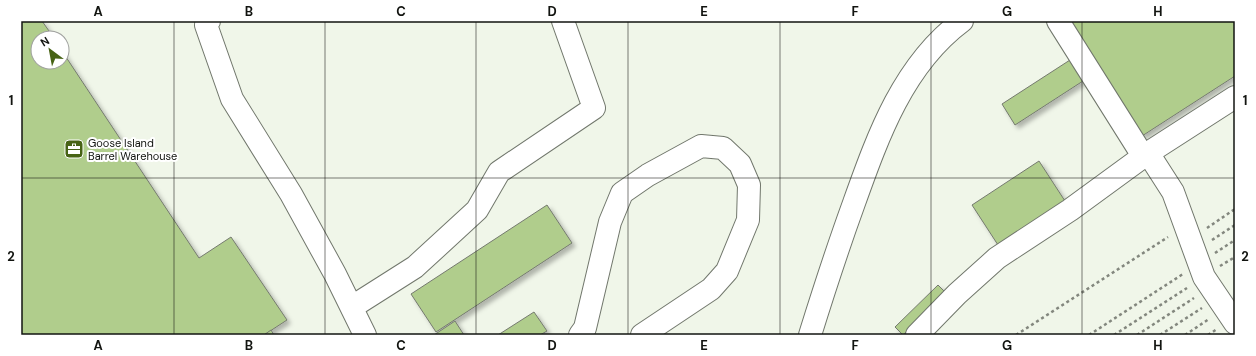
<svg xmlns="http://www.w3.org/2000/svg" width="1256" height="356" viewBox="0 0 1256 356" font-family="'DM Sans',sans-serif">
  <style>
    .building { fill: #b0cd8c; stroke: #757a6f; filter: url(#shadow) }
    .lines { fill: none; stroke-linecap: round; stroke-linejoin: round }
    .minor-casing { stroke: #71776c; stroke-width: 24 }
    .path { stroke: #83877e; stroke-width: 2.5; stroke-dasharray: 3 3; stroke-linecap: butt }
    .minor { stroke: #fff; stroke-width: 22 }
    .grid { fill: none; stroke: #121410; stroke-width: 1; stroke-opacity: 0.55 }
    .labels { text-anchor: middle; dominant-baseline: central; stroke-width: 4; stroke-linejoin: round; paint-order: stroke }
    .poi-label { font-size: 11px; fill: #121410; stroke: #fff; text-anchor: start }
    .neatline { fill: none; stroke: #121410; stroke-width: 1.5 }
    .grid-label { font-size: 13px; text-anchor: middle; font-weight: bold; fill: #121410 }
  </style>
  <defs>
    <filter id="shadow"><feDropShadow dx="3.5" dy="3.5" stdDeviation="2" flood-color="#0004"/></filter>
  </defs>
  <rect width="100%" height="100%" fill="#f0f6e9"/>
  <!-- building -->
  <g class="building">
    <polygon points="21,21 42,21 54,38 38,38 38,62 62,62 62,51 199,258 231,237 287,320 264,335 21,335"/>
    <polygon points="1068,21 1235,21 1235,76 1142,136"/>
    <polygon points="1070,60 1083,81 1015,125 1002,104"/>
    <polygon points="1039,161 1065,201 998,245 972,205"/>
    <polygon points="547,205 572,243 436,332 411,294"/>
    <polygon points="938,285 947,294 903,335 895,327"/>
    <polygon points="534,312 547,331 540,335 498,335"/>
    <polygon points="455,321 464,335 434,335"/>
    <polygon points="271,330 274,335 264,335"/>
  </g>
  <g class="lines">
    <defs>
      <g id="minor">
        <polyline points="209,21 206,25 232,99 291,194 335,274 365,335"/>
        <polyline points="1058,21 1143,156"/>
        <polyline points="1148,153 1173,192 1204,277 1235,323"/>
        <polyline points="352,307 415,267 477,210 499,172 594,108 563,21"/>
        <polyline points="580,335 585,328 610,222 622,193 648,175 701,146 723,148 740,164 749,185 748,220 727,271 711,289 642,335"/>
        <path d="M 810,335 C 824,290 838,247 854,203 C 878,136 903,65 962,21"/>
        <polyline points="917,335 957,294 997,258 1070,210 1148,153 1235,97"/>
      </g>
    </defs>
    <!-- minor casing -->
    <use href="#minor" class="minor-casing"/>
    <!-- path -->
    <g class="path">
      <polyline points="1207,228 1235,209"/>
      <polyline points="1212,240 1235,225"/>
      <polyline points="1215,253 1235,240"/>
      <polyline points="1220,266 1235,257"/>
      <polyline points="1016,335 1168,237"/>
      <polyline points="1089,335 1183,274"/>
      <polyline points="1114,335 1187,288"/>
      <polyline points="1137,335 1194,298"/>
      <polyline points="1160,335 1202,308"/>
      <polyline points="1185,335 1209,319"/>
      <polyline points="1208,335 1217,329"/>
    </g>
    <!-- minor -->
    <use href="#minor" class="minor"/>
  </g>
  <!-- grid -->
  <path class="grid" d="M 174,21 L 174,335M 325,21 L 325,335M 476,21 L 476,335M 628,21 L 628,335M 780,21 L 780,335M 931,21 L 931,335M 1082,21 L 1082,335M 21,178 L 1235,178"/>
  <!-- icons -->
  <defs>
    <symbol id="office-square" viewBox="-11 -11 22 22"><rect x="-9" y="-9" width="18" height="18" rx="4" fill="#476315" stroke="#fff"/><path d="M-6-3h4V-5.5h4V-3h4V5H-6ZM-1-4.5V-3h2v-1.5ZM-6 0V1H6V0Z" fill="#fff"/></symbol>
  </defs>
  <g fill-rule="evenodd">
    <use href="#office-square" x="63" y="138" width="22" height="22"/>
  </g>
  <g class="labels">
    <!-- poi labels -->
    <g class="poi-label">
      <text x="88" y="143">Goose Island<tspan x="88" dy="13">Barrel Warehouse</tspan></text>
    </g>
  </g>
  <!-- border -->
  <rect width="1256" height="356" fill="none" stroke="#ffffff" stroke-width="44"/>
  <!-- north arrow -->
  <g transform="translate(50 50) rotate(328)"><circle r="19" fill="#ffffff" stroke="#a0a19f"/>
  <path d="M0-3L7 15L0 10L-7 15Z" fill="#476315"/>
  <text y="-6" font-size="11" font-weight="bold" text-anchor="middle" fill="#121410">N</text>
  </g>
  <rect x="22" y="22" width="1212" height="312" class="neatline"/>
  <g class="grid-label">
    <text x="98" y="16">A</text>
    <text x="249" y="16">B</text>
    <text x="401" y="16">C</text>
    <text x="552" y="16">D</text>
    <text x="704" y="16">E</text>
    <text x="855" y="16">F</text>
    <text x="1007" y="16">G</text>
    <text x="1158" y="16">H</text>
    <text x="11" y="105">1</text>
    <text x="1245" y="105">1</text>
    <text x="11" y="261">2</text>
    <text x="1245" y="261">2</text>
    <text x="98" y="350">A</text>
    <text x="249" y="350">B</text>
    <text x="401" y="350">C</text>
    <text x="552" y="350">D</text>
    <text x="704" y="350">E</text>
    <text x="855" y="350">F</text>
    <text x="1007" y="350">G</text>
    <text x="1158" y="350">H</text>
  </g>
</svg>
